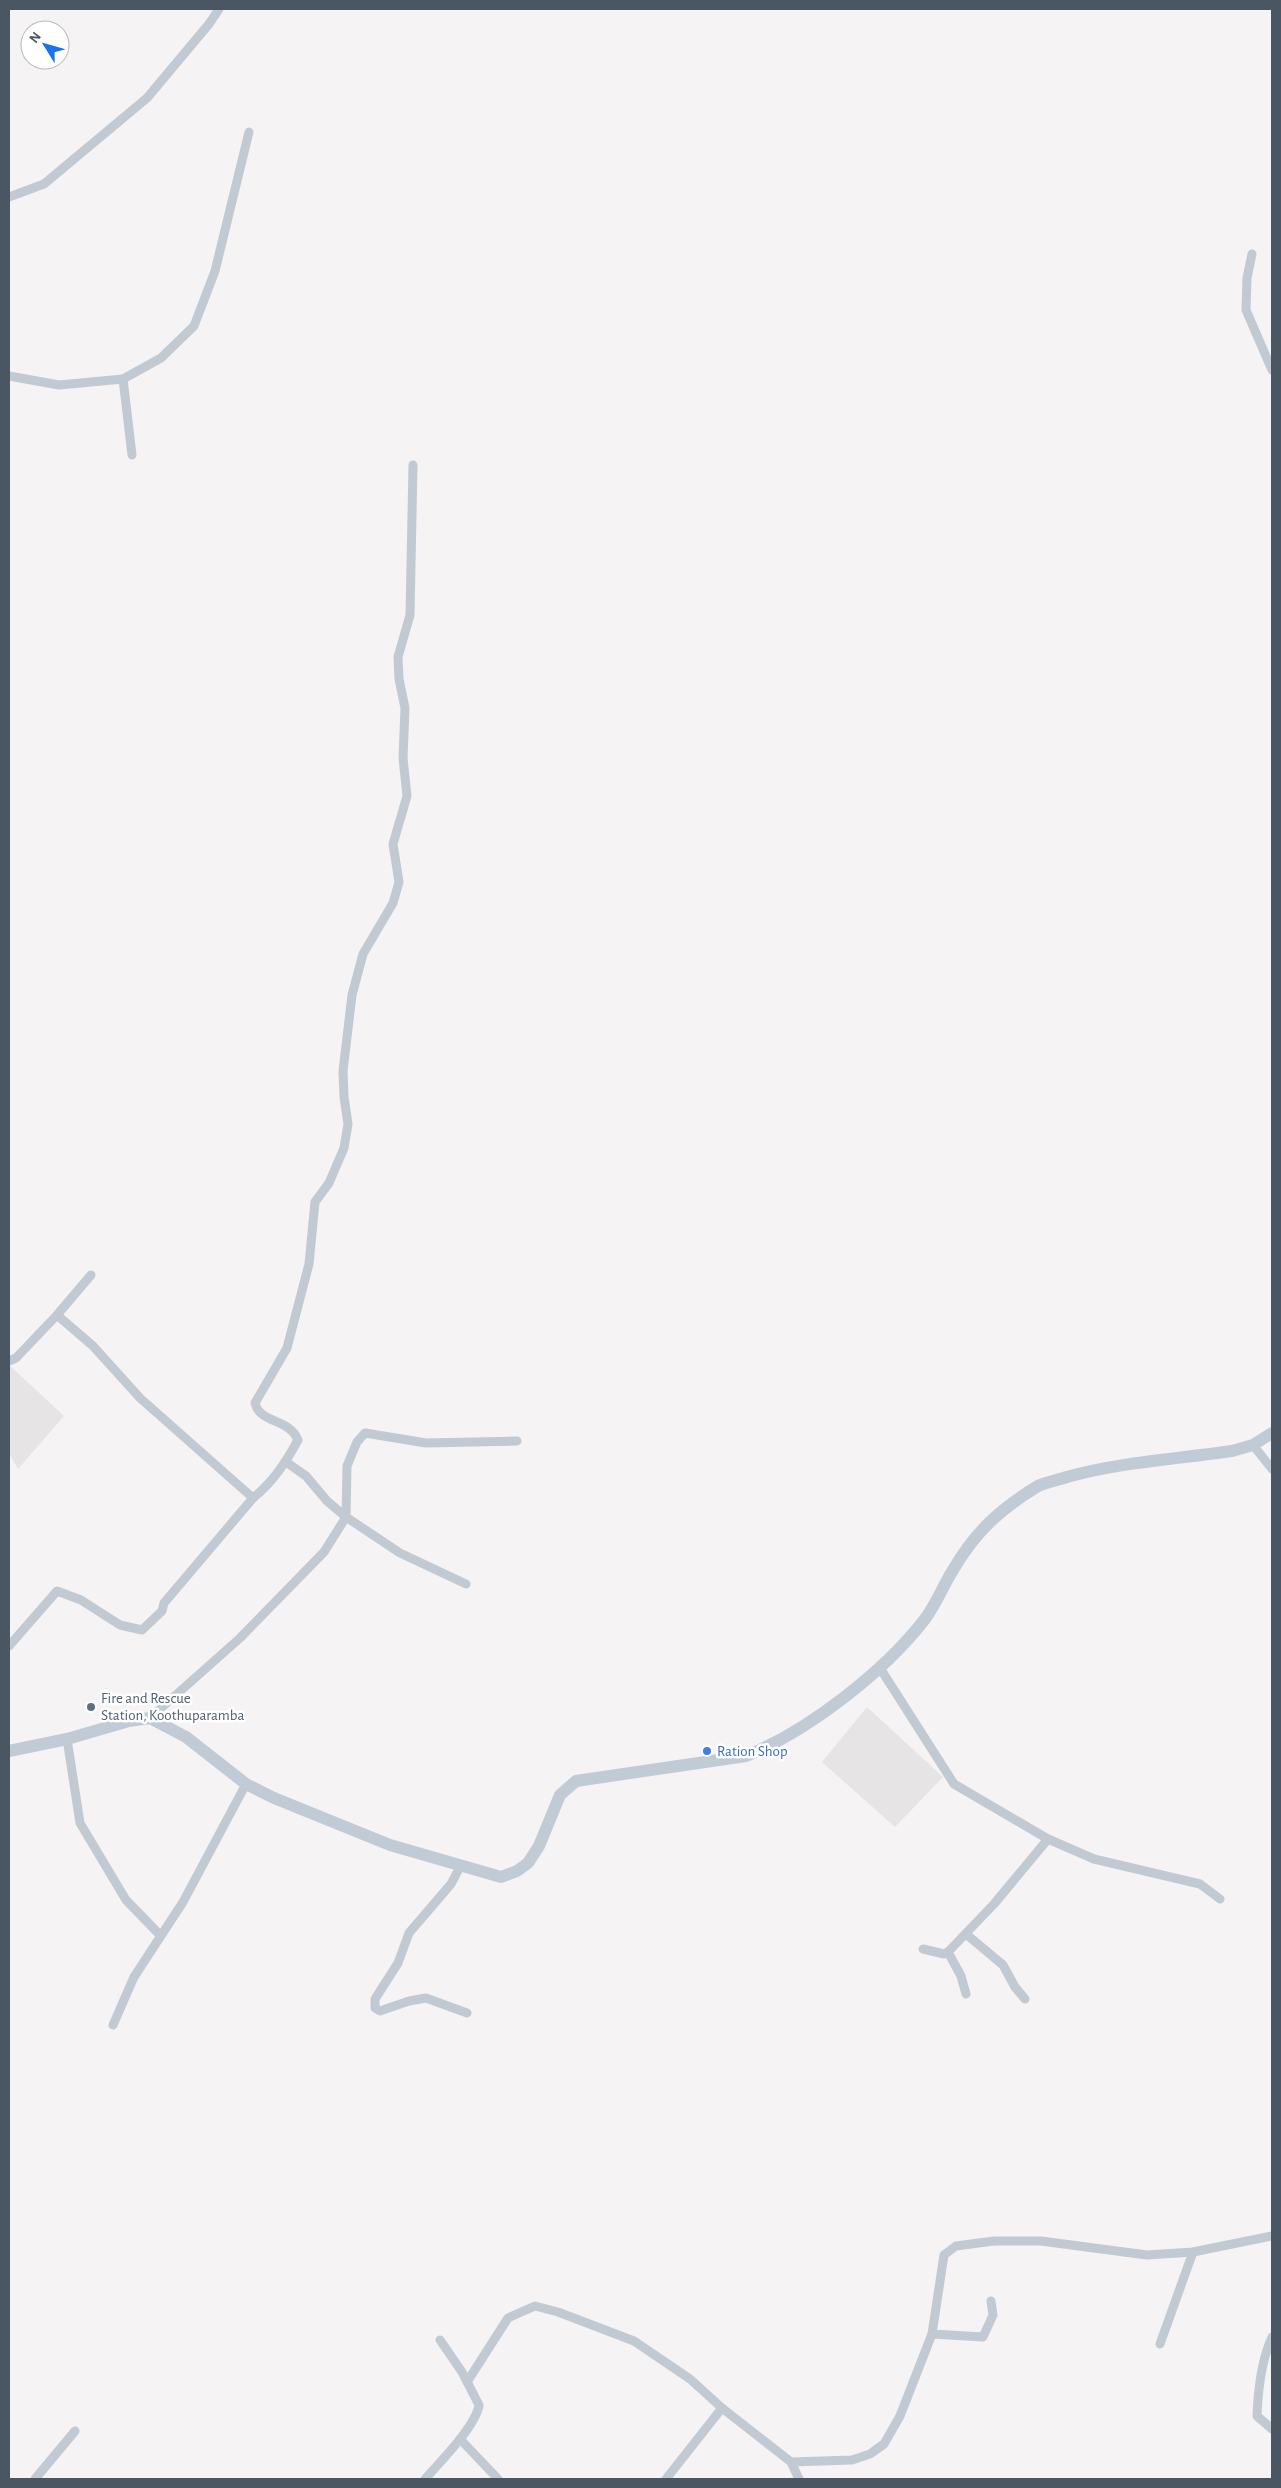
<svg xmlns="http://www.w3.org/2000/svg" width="1281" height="2488" viewBox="0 0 1281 2488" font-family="'Alegreya Sans',sans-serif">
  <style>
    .education { fill: #e6e4e5 }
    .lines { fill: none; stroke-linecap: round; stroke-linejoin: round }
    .minor { stroke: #c1cad2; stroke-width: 9 }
    .secondary { stroke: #c1cbd6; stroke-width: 12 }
    .service-dot { fill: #5c6f8a; stroke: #fff; stroke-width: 2 }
    .shop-dot { fill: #3f7fe0; stroke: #fff; stroke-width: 2 }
    .labels { text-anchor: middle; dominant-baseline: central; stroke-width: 5; stroke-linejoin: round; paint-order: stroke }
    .service-label { font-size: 15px; fill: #4e5e75; stroke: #fff; text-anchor: start }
    .shop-label { font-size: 15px; fill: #366cbe; stroke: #fff; text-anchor: start }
  </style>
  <rect width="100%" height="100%" fill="#f5f3f3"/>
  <!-- education -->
  <g class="education">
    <polygon points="9,1365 64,1416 18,1469 9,1453"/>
    <polygon points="867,1707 943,1777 895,1827 822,1762"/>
  </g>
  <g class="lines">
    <!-- minor -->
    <g class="minor">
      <polyline points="9,197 44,184 147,98 209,24 219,9"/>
      <polyline points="1252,254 1247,278 1246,310 1272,370"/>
      <polyline points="9,376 59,385 123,379 161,358 194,326 215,271 249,132"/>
      <polyline points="123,379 132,455"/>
      <polyline points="57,1315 93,1346 140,1398 253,1498"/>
      <polyline points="9,1361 16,1358 57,1315 91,1275"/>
      <polyline points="1253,1445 1272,1469"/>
      <polyline points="286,1462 306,1476 327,1501 346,1517 400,1553 466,1584"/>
      <path d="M 9,1646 L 57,1591 L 81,1600 L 120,1625 L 142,1630 L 162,1611 L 164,1603 L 253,1498 C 273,1482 286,1462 298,1440 C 289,1418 260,1424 255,1403 L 287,1348 L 309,1264 L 315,1202 L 329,1183 L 344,1148 L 348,1124 L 344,1097 L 343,1071 L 352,995 L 363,954 L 393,903 L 399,882 L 393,844 L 407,796 L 403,758 L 405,708 L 399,679 L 398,657 L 410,615 L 413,465"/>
      <polyline points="880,1668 954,1784 1048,1839 1094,1859 1200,1884 1220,1899"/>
      <polyline points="150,1718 240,1638 324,1552 346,1517 347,1466 357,1442 365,1433 426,1443 517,1441"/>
      <polyline points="67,1739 80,1823 126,1900 160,1935"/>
      <polyline points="461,1865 451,1884 409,1933 398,1963 375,1999 375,2008 380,2011 409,2001 426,1998 467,2013"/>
      <polyline points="966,1934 1003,1965 1015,1987 1025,1999"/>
      <polyline points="923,1949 944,1954 948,1952 994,1904 1048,1839"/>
      <polyline points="948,1952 961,1976 966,1994"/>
      <polyline points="113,2025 134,1977 183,1902 246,1784"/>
      <polyline points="991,2301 993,2315 983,2337 932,2334 944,2255 956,2246 994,2241 1041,2241 1147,2255 1193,2252 1272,2236"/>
      <path d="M 1272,2337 C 1261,2361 1258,2390 1257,2416 L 1272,2429"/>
      <polyline points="1160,2344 1193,2252"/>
      <polyline points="467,2382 508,2318 535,2306 558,2312 634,2341 690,2379 722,2408 791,2462 799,2479"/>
      <polyline points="460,2439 498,2479"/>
      <polyline points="791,2462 852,2460 870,2454 884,2444 900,2416 932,2334"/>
      <polyline points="35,2479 75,2431"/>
      <path d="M 425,2479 C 440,2462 476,2426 479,2405 L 462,2372 L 440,2340"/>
      <polyline points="666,2479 722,2408"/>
    </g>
    <!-- secondary -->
    <path class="secondary" d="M 9,1751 L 67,1739 L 129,1721 L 150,1718 L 186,1737 L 246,1784 L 274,1798 L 390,1845 L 501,1877 L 517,1871 L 528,1863 L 539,1846 L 560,1795 L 576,1781 L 746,1756 C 808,1731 884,1672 925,1619 C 936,1604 943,1586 953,1570 C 975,1532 1000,1509 1038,1486 C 1047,1482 1058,1480 1067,1477 C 1120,1462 1177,1459 1232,1451 L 1253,1445 L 1272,1433"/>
  </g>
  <!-- markers -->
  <circle class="service-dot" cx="91" cy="1707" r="5"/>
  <circle class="shop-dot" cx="707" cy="1751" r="5"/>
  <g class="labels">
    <!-- service labels -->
    <g class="service-label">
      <text x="101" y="1698">Fire and Rescue<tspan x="101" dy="17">Station, Koothuparamba</tspan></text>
    </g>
    <!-- shop labels -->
    <g class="shop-label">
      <text x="717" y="1751">Ration Shop</text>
    </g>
  </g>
  <!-- border -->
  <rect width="1281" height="2488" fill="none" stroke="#4a5661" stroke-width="20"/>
  <!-- north arrow -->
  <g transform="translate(45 45) rotate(307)"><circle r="24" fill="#ffffff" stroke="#b7bbc0"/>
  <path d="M0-4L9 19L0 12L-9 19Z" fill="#1a73e8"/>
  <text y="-8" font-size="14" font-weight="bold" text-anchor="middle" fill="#4a5661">N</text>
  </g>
</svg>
